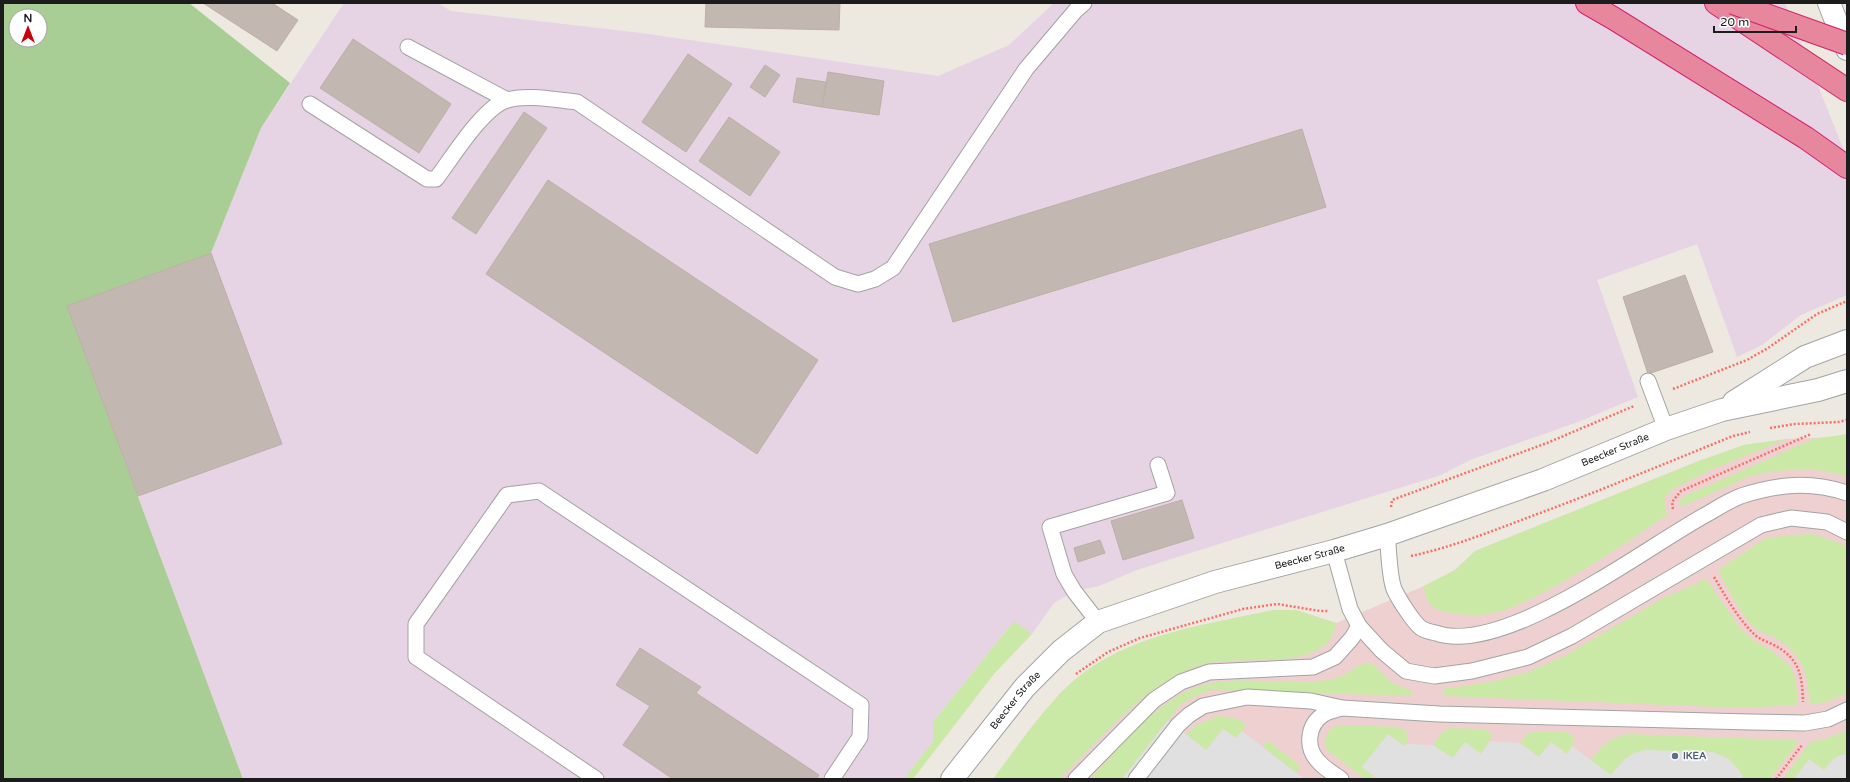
<svg xmlns="http://www.w3.org/2000/svg" width="1850" height="782" viewBox="0 0 1850 782" font-family="'Varela Round',sans-serif">
  <style>
    .commercial { fill: #efd0d0 }
    .industrial { fill: #e6d3e4 }
    .grass { fill: #cae9a6 }
    .forest { fill: #a8cd95; fill-rule: evenodd }
    .parking { fill: #e0e0e0 }
    .building { fill: #c2b8b1; stroke: #bfaea4 }
    .lines { fill: none; stroke-linecap: round; stroke-linejoin: round }
    .service-casing { stroke: #a3a3a3; stroke-width: 17 }
    .tertiary-casing { stroke: #a3a3a3; stroke-width: 24 }
    .motorway-casing { stroke: #d62369; stroke-width: 24 }
    .path { stroke: #fa6e66; stroke-width: 2.5; stroke-dasharray: 2 2; stroke-linecap: butt }
    .service { stroke: #fff; stroke-width: 15 }
    .tertiary { stroke: #fff; stroke-width: 22 }
    .motorway { stroke: #e6879e; stroke-width: 22 }
    .motorway-bridge-casing { stroke: #d62369; stroke-width: 24; stroke-linecap: butt }
    .motorway-bridge { stroke: #e6879e; stroke-width: 22 }
    .service-dot { fill: #5c6f8a; stroke: #fff; stroke-width: 1.5 }
    .labels { text-anchor: middle; dominant-baseline: central; stroke-width: 3; stroke-linejoin: round; paint-order: stroke }
    .street-label { font-size: 10px; fill: #1c1c1c; stroke: #fff }
    .service-label { font-size: 10px; font-weight: bold; fill: #4e5e75; stroke: #fff; text-anchor: start }
  </style>
  <rect width="100%" height="100%" fill="#ede9e1"/>
  <!-- commercial -->
  <polygon class="commercial" points="1847,434 1847,779 993,779 1059,694 1086,671 1116,653 1147,640 1185,629 1273,610 1296,610 1336,623 1424,586 1455,570 1475,551 1699,461 1744,445 1787,439 1834,437"/>
  <!-- industrial -->
  <polygon class="industrial" points="344,3 438,3 451,11 641,33 938,76 1009,45 1054,3 1785,3 1847,158 1847,295 1801,315 1762,345 1737,357 1697,244 1597,280 1638,397 1578,422 1470,460 1441,475 1168,560 1137,570 1099,586 1074,591 1054,603 1032,634 1013,622 933,722 933,741 904,779 243,779 67,306 211,253 261,128"/>
  <!-- grass -->
  <g class="grass">
    <polygon points="1847,434 1847,476 1817,470 1797,469 1769,472 1748,477 1681,507 1680,500 1687,495 1813,439"/>
    <path d="M 1787,439 L 1715,468 L 1671,490 L 1664,499 L 1667,515 C 1631,540 1595,564 1557,585 C 1537,596 1515,608 1493,613 C 1480,616 1463,615 1450,613 C 1432,609 1426,605 1424,586 L 1455,570 L 1475,551 L 1699,461 L 1744,445 Z"/>
    <path d="M 1813,534 L 1842,544 L 1847,549 L 1847,693 L 1828,702 L 1810,704 C 1807,672 1804,655 1774,637 C 1768,634 1760,632 1755,628 C 1741,615 1727,587 1718,570 L 1764,539 L 1788,535 Z"/>
    <polygon points="1706,579 1740,628 1754,641 1771,650 1791,667 1796,681 1798,705 1743,708 1443,696 1443,689 1490,682 1528,672 1564,656 1663,598"/>
    <path d="M 1273,610 L 1296,610 L 1336,623 C 1335,628 1333,636 1330,640 C 1304,670 1240,655 1205,664 C 1150,678 1100,739 1060,779 L 993,779 C 1014,751 1034,721 1059,695 C 1113,636 1199,626 1273,610 Z"/>
    <polygon points="1014,621 1032,634 994,674 913,779 904,779 933,741 933,722"/>
    <path d="M 1362,664 L 1372,664 L 1393,683 L 1411,691 L 1413,696 L 1211,690 L 1193,697 L 1180,705 L 1122,779 L 1090,779 C 1119,748 1156,701 1197,687 C 1240,672 1292,689 1336,678 C 1345,676 1354,668 1362,664 Z"/>
    <path d="M 1218,716 C 1227,717 1241,717 1246,726 L 1236,739 L 1223,729 L 1206,750 L 1186,735 L 1196,725 Z"/>
    <path d="M 1340,725 L 1400,727 L 1406,731 L 1408,740 L 1404,746 L 1388,735 L 1363,768 L 1378,779 L 1365,779 L 1327,750 C 1323,737 1327,728 1340,725 Z"/>
    <polygon points="1451,728 1485,729 1491,734 1491,738 1481,754 1453,758 1433,745 1442,732"/>
    <polygon points="1847,730 1847,754 1841,755 1824,770 1809,759 1794,779 1783,779 1809,744 1809,741 1822,740"/>
    <polygon points="1537,731 1565,732 1574,736 1574,743 1567,754 1539,757 1520,743 1527,734"/>
    <path d="M 1627,734 L 1797,740 L 1796,745 L 1770,779 L 1743,779 L 1740,771 L 1611,775 L 1591,760 C 1601,746 1609,738 1627,734 Z"/>
    <polygon points="1266,742 1270,742 1299,765 1300,768 1297,773 1263,747"/>
  </g>
  <!-- forest -->
  <path class="forest" d="M 3,3 L 189,3 L 290,83 L 261,128 L 211,253 L 67,306 L 243,779 L 3,779 ZM 16,16 L 40,16 L 40,40 L 16,40 Z"/>
  <!-- parking -->
  <g class="parking">
    <polygon points="1168,720 1206,750 1223,729 1236,738 1242,731 1304,779 1122,779"/>
    <polygon points="1388,734 1404,746 1406,744 1433,745 1453,758 1465,742 1481,754 1490,741 1520,743 1539,757 1551,742 1567,754 1572,746 1611,775 1624,760 1632,754 1644,750 1713,752 1729,759 1740,771 1743,779 1378,779 1362,767"/>
    <polygon points="1847,754 1847,779 1794,779 1809,759 1824,770 1833,759 1841,755"/>
  </g>
  <!-- building -->
  <g class="building">
    <polygon points="203,3 272,3 298,20 277,51"/>
    <polygon points="706,3 840,3 839,30 705,27"/>
    <polygon points="353,39 451,104 419,153 320,88"/>
    <polygon points="688,54 732,84 686,152 642,122"/>
    <polygon points="765,65 780,75 765,97 750,87"/>
    <polygon points="828,72 884,81 879,115 822,107"/>
    <polygon points="797,78 826,82 822,107 793,102"/>
    <polygon points="524,112 547,128 476,234 452,218"/>
    <polygon points="729,117 780,152 750,196 699,161"/>
    <polygon points="1302,129 1326,207 953,322 929,244"/>
    <polygon points="548,180 818,360 757,454 486,274"/>
    <polygon points="211,253 282,444 138,496 67,306"/>
    <polygon points="1685,275 1713,352 1648,374 1623,297"/>
    <polygon points="1182,500 1194,538 1123,560 1111,521"/>
    <polygon points="1100,540 1105,553 1078,562 1074,548"/>
    <polygon points="640,648 701,687 696,693 819,775 817,779 673,779 623,745 650,706 616,685"/>
  </g>
  <g class="lines">
    <defs>
      <g id="service">
        <polyline points="408,47 507,100"/>
        <path d="M 310,104 L 427,179 L 436,179 C 452,158 483,107 507,100 C 528,94 555,100 577,102 L 835,277 L 858,284 L 875,279 L 893,268 L 1026,69 L 1076,10 L 1084,3"/>
        <polyline points="1648,381 1666,429"/>
        <path d="M 1387,535 C 1389,549 1389,576 1394,589 C 1398,598 1413,622 1421,628 C 1425,631 1431,632 1436,633 C 1504,657 1647,546 1709,513 C 1719,507 1730,500 1741,496 C 1778,484 1810,481 1847,493"/>
        <polyline points="1334,551 1350,609 1359,626 1382,651 1406,671 1434,676 1472,671 1528,657 1572,636 1761,525 1791,518 1827,522 1847,532"/>
        <polyline points="1098,622 1074,591 1064,574 1050,527 1167,493 1158,465"/>
        <polyline points="596,779 416,657 416,624 507,495 539,491 861,705 860,737 832,779"/>
        <polyline points="1076,779 1154,700 1181,682 1209,672 1313,667 1335,657 1352,638 1359,626"/>
        <polyline points="1136,779 1178,725 1189,715 1203,706 1247,697 1311,701 1342,708 1439,714 1751,722 1805,723 1828,719 1847,710"/>
        <path d="M 1341,779 C 1334,774 1325,769 1319,762 C 1305,748 1307,725 1324,714 C 1329,711 1336,710 1342,708"/>
      </g>
      <g id="tertiary">
        <polyline points="1829,3 1847,49"/>
        <polyline points="1734,402 1805,357 1847,341"/>
        <path id="s1" d="M 952,779 L 1025,687 L 1061,651 L 1098,622 L 1215,582 L 1334,551 L 1387,535 L 1543,480 L 1666,429 L 1722,410 L 1818,390 L 1847,381"/>
      </g>
      <g id="motorway">
        <polyline points="1587,3 1613,18 1806,138 1847,167"/>
        <polyline points="1716,3 1847,90"/>
      </g>
    </defs>
    <!-- service casing -->
    <use href="#service" class="service-casing"/>
    <!-- tertiary casing -->
    <use href="#tertiary" class="tertiary-casing"/>
    <!-- motorway casing -->
    <use href="#motorway" class="motorway-casing"/>
    <!-- path -->
    <g class="path">
      <polyline points="1673,389 1747,360 1768,348 1817,314 1847,301"/>
      <polyline points="1770,428 1795,424 1838,422 1847,420"/>
      <polyline points="1391,507 1392,500 1547,443 1634,406"/>
      <polyline points="1673,509 1672,502 1681,491 1811,434"/>
      <path d="M 1411,556 C 1453,547 1492,531 1532,516 C 1600,491 1666,463 1733,436 L 1750,432"/>
      <path d="M 1714,577 C 1726,597 1737,617 1753,633 C 1758,639 1768,642 1774,645 C 1800,659 1802,675 1803,702"/>
      <polyline points="1076,674 1108,652 1140,638 1243,609 1277,604 1320,611 1328,611"/>
      <polyline points="1776,779 1802,745"/>
    </g>
    <!-- service -->
    <use href="#service" class="service"/>
    <!-- tertiary -->
    <use href="#tertiary" class="tertiary"/>
    <!-- motorway -->
    <use href="#motorway" class="motorway"/>
    <defs>
      <polyline id="motorway-bridge" points="1733,3 1847,44"/>
    </defs>
    <!-- motorway-bridge casing -->
    <use href="#motorway-bridge" class="motorway-bridge-casing"/>
    <!-- motorway-bridge -->
    <use href="#motorway-bridge" class="motorway-bridge"/>
  </g>
  <!-- markers -->
  <circle class="service-dot" cx="1675" cy="756" r="4"/>
  <g class="labels">
    <!-- street labels -->
    <g class="street-label">
      <text stroke="none"><textPath href="#s1" startOffset="761">Beecker Straße</textPath></text>
      <text stroke="none"><textPath href="#s1" startOffset="437">Beecker Straße</textPath></text>
      <text stroke="none"><textPath href="#s1" startOffset="101">Beecker Straße</textPath></text>
    </g>
    <!-- service labels -->
    <g class="service-label">
      <text x="1683" y="756">IKEA</text>
    </g>
  </g>
  <!-- border -->
  <rect width="1850" height="782" fill="none" stroke="#1c1c1c" stroke-width="8"/>
  <!-- north arrow -->
  <g transform="translate(28 28)"><circle r="19" fill="#ffffff" stroke="#a4a4a4"/>
  <path d="M0-3L7 15L0 10L-7 15Z" fill="#c7000a"/>
  <text y="-6" font-size="11" font-weight="bold" text-anchor="middle" fill="#1c1c1c">N</text>
  </g>
  <!-- scale -->
  <path d="M1714 26v6h82v-6" fill="none" stroke="#1c1c1c" stroke-width="2"/>
  <text x="1720" y="26" font-size="12" fill="#1c1c1c" stroke="#ffffff" stroke-width="3" paint-order="stroke">20 m</text>
</svg>
